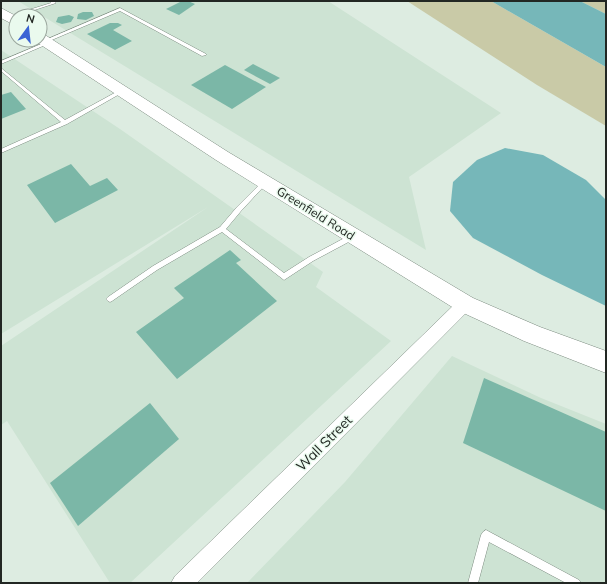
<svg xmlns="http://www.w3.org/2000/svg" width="607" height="584" viewBox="0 0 607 584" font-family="Mulish,sans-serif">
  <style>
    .built { fill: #cde3d3 }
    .green { fill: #c9caa7 }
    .water { fill: #76b7b9 }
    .building { fill: #7bb7a7 }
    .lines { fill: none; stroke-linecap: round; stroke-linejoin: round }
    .service-casing { stroke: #7d8c81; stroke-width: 1 }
    .minor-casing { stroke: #7d8c81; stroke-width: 1 }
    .secondary-casing { stroke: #7d8c81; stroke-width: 1 }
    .service { fill: #fff; fill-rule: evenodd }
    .minor { fill: #fff; fill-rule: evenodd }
    .secondary { fill: #fff; fill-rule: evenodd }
    .labels { text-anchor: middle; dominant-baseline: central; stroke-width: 3; stroke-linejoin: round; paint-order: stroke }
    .street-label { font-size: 12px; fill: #222723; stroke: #eafaee }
    .near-street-label { font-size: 14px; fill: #222723; stroke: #eafaee }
  </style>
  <rect width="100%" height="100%" fill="#ddece1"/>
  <!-- built -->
  <g class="built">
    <polygon points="18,1 328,1 501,113 409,177 426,250"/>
    <polygon points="1,50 120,129 323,272 316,287 391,341 130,583 110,583 7,421 1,425 1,346 208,207 1,334"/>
    <polygon points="452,356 541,398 606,424 606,583 247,583 345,482"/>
  </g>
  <!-- green -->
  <g class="green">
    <polygon points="407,1 491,1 606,67 606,126 537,85"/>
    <polygon points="580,1 606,1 606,14"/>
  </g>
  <!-- water -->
  <g class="water">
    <polygon points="491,1 580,1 606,14 606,67"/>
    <polygon points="505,148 543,155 586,180 606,200 606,306 542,275 473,238 450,211 453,182 477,160"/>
  </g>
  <!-- building -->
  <g class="building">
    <polygon points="182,1 188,1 195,4 179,15 166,9"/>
    <polygon points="83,12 92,12 94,16 86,20 77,19 78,14"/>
    <polygon points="69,15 74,17 71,22 62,24 56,22 58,17"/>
    <polygon points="110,23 118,23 122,25 113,30 132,41 115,50 87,34"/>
    <polygon points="253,64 280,78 270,84 244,70"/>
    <polygon points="225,65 266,87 232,109 191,85"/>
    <polygon points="11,92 26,109 1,119 1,95"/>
    <polygon points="71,164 90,186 107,178 118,190 55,223 27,185"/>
    <polygon points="230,250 241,260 236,263 277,301 177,379 136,332 184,298 174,288"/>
    <polygon points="484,378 606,432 606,511 463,443"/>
    <polygon points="150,403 179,439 78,526 50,483"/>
  </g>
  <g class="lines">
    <defs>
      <g id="service">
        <polygon points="50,1 54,1 56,3 10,18 6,17 51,3"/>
        <polygon points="120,8 206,54 206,55 202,56 120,11 47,42 43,41"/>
        <polygon points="46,42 50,43 1,64 1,61"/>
        <polygon points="1,68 65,120 120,90 125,91 67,124 1,153 1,149 61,122 1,71"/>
        <polygon points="265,180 267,181 267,183 241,211 226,229 284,273 309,257 352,234 356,234 357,236 356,238 313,261 284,280 222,232 157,270 112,301 110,302 108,301 106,299 108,297 153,266 220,227 237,207 263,181"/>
        <polygon points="486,530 579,580 581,583 566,583 489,542 478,583 468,583 481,535 483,532"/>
      </g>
      <polygon id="minor" points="465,297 470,299 473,304 470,309 197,583 171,583 175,576 460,299"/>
      <g id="secondary">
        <polygon points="1,8 16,16 16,26 1,18"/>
        <polygon points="40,34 45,35 228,152 473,298 540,327 606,351 606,373 524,341 457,310 216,160 35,41 40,40"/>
      </g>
    </defs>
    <!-- service casing -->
    <use href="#service" class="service-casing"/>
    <!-- minor casing -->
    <use href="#minor" class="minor-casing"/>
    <!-- secondary casing -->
    <use href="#secondary" class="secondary-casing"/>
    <!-- service -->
    <use href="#service" class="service"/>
    <!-- minor -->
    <use href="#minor" class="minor"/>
    <!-- secondary -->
    <use href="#secondary" class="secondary"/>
  </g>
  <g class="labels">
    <!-- street labels -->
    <g class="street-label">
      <text transform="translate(316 213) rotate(32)">Greenfield Road</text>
    </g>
    <!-- near-street labels -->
    <g class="near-street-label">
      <text transform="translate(324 443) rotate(-45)">Wall Street</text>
    </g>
  </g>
  <!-- border -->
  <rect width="607" height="584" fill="none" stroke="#222723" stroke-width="4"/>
  <!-- north arrow -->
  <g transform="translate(28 28) rotate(15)"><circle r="19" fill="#eafaee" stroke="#9aa69d"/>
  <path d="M0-3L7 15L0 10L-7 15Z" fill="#3a63d4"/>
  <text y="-6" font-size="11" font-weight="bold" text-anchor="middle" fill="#222723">N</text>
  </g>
</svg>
